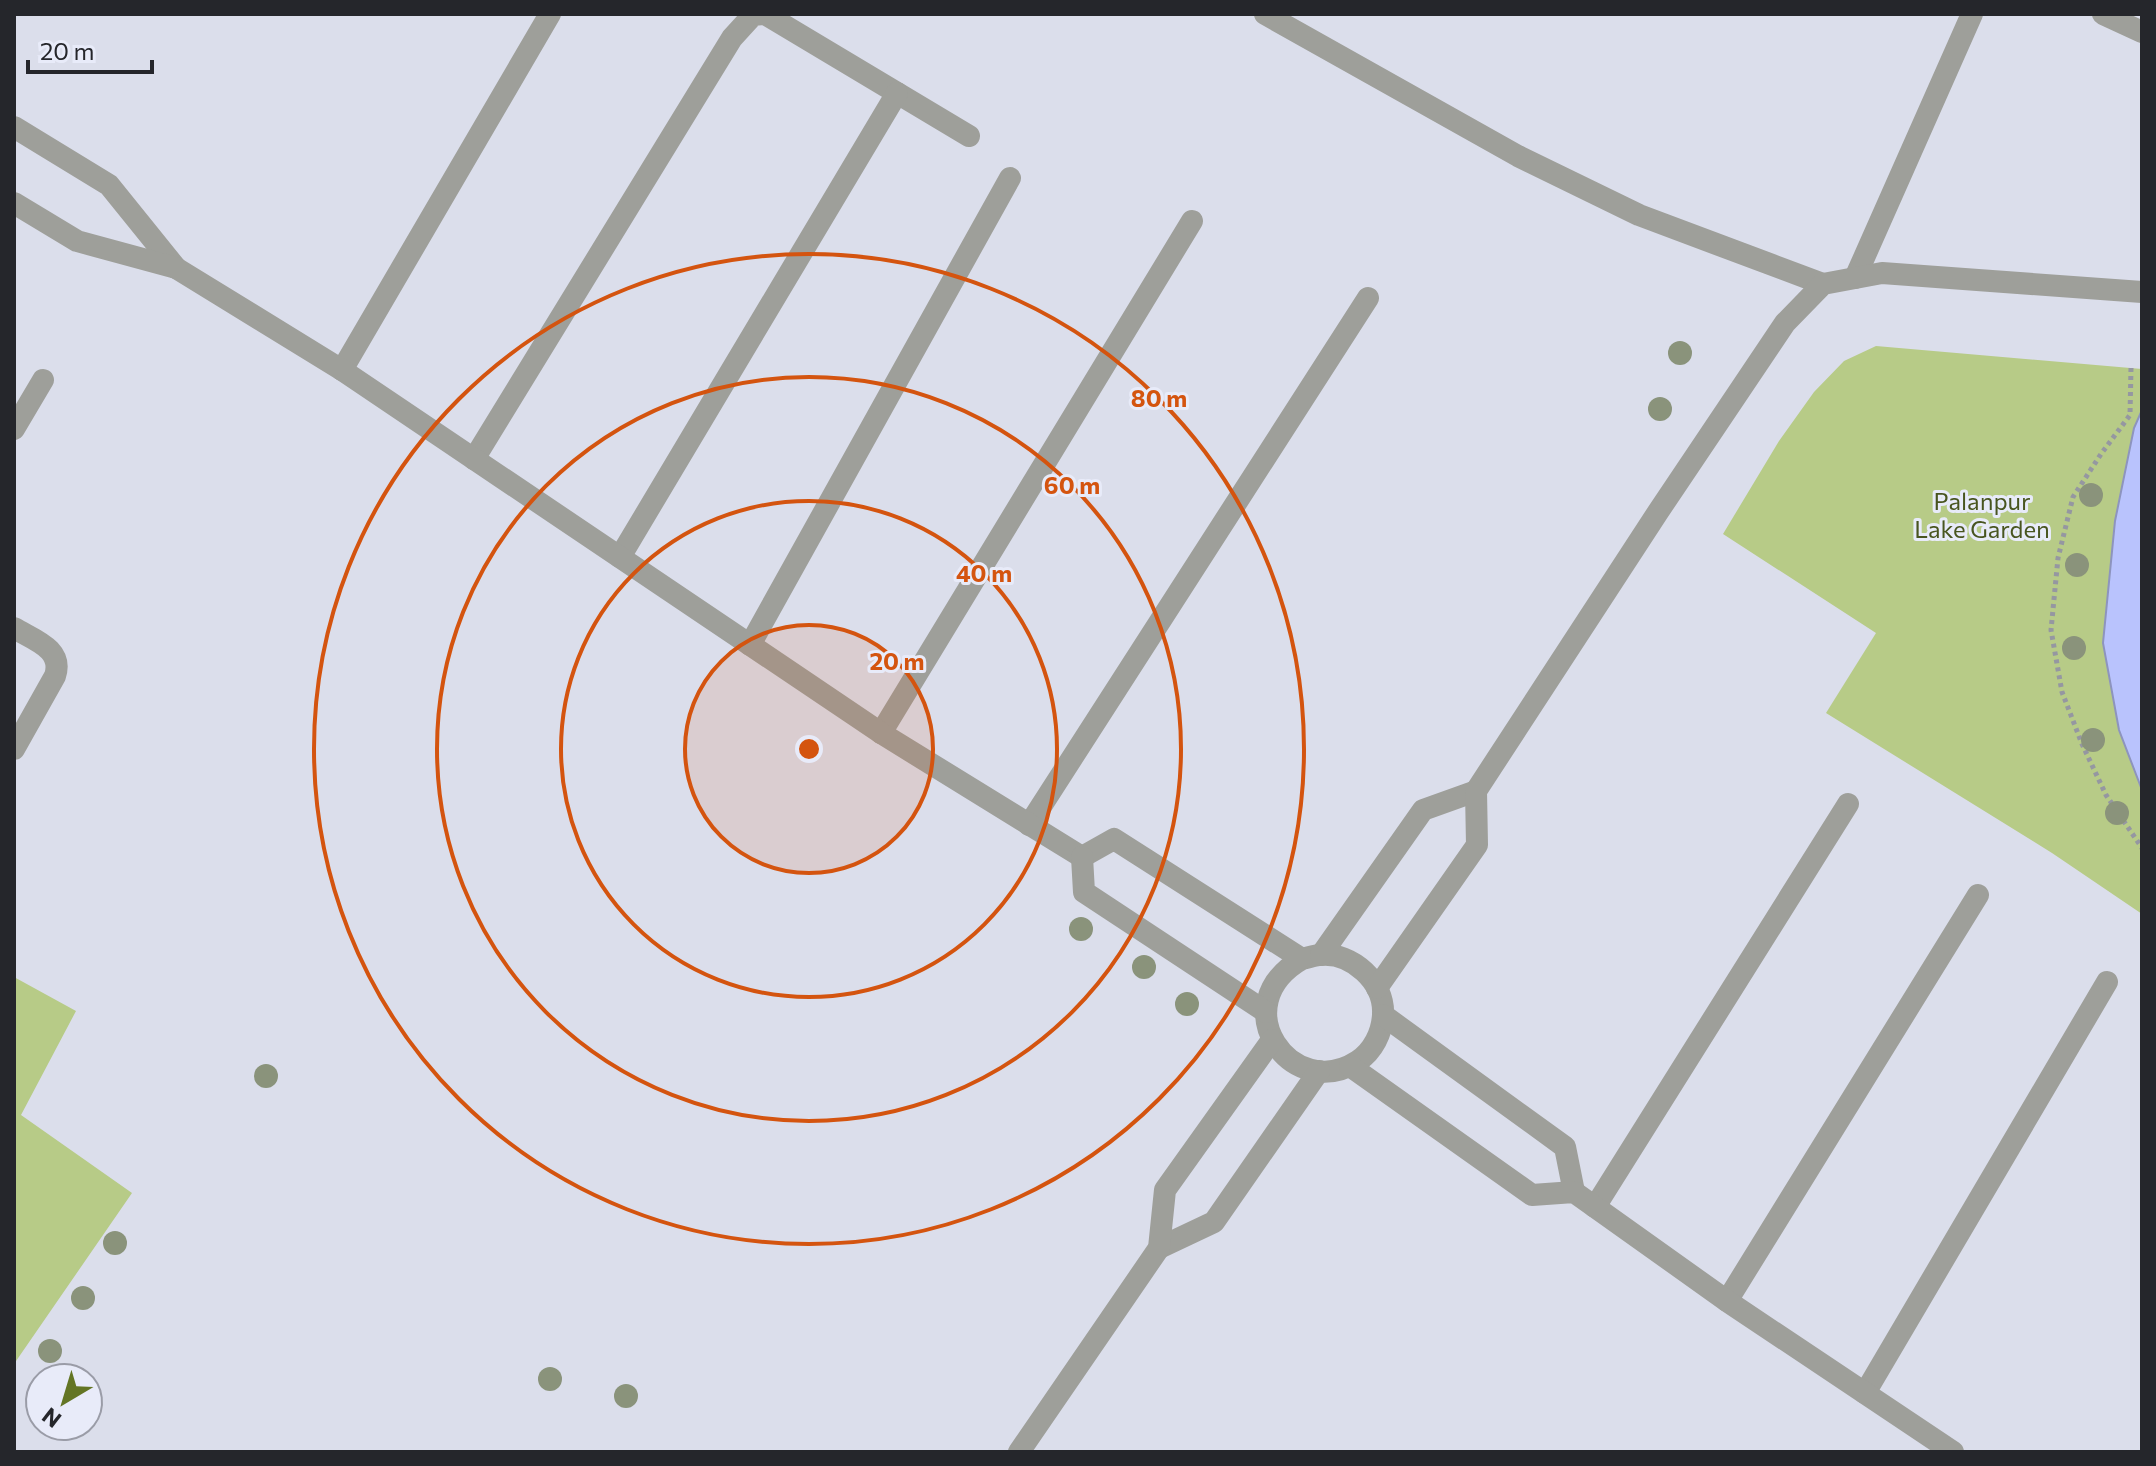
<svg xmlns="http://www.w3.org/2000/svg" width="2156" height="1466" viewBox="0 0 2156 1466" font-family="Commissioner,sans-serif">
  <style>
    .green { fill: #b7cb87 }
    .water { fill: #b9c3fd; stroke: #8d94be; stroke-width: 2 }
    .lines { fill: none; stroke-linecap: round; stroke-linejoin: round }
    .path { stroke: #9597a1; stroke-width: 5; stroke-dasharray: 4 4; stroke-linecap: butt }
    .minor { stroke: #9e9f9a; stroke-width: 22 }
    .tertiary { stroke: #9e9f9a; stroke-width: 22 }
    .tree { fill: #8a937b }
    .ring { fill: none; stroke: #d4540f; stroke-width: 4 }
    .labels { text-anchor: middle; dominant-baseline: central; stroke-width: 6; stroke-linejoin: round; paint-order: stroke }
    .park-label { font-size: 24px; fill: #48551f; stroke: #e8ebf9 }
    .centre { fill: #d4540f; stroke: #e8ebf9; stroke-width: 4 }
    .ring-label { font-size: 24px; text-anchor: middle; font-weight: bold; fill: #d4540f; stroke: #e8ebf9; stroke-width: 6; stroke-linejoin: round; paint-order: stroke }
  </style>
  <rect width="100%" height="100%" fill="#dbdeeb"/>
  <!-- green -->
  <g class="green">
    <polygon points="1876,346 2142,369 2142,914 2052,853 1826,713 1876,633 1723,534 1779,441 1814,392 1844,361"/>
    <polygon points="14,977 76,1011 21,1115 132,1193 14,1364"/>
  </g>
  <!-- water -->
  <polygon class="water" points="2142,410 2142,790 2119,730 2103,643 2115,521 2134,428"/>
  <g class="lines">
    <!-- path -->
    <polyline class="path" points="2131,368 2130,415 2101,454 2073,497 2058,558 2051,630 2062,692 2082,744 2106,795 2142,848"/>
    <!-- minor -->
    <g class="minor">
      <polyline points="1265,14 1518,156 1639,215 1823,284"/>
      <polyline points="2103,14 2142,32"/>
      <polyline points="1855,278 1972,14"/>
      <polyline points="342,370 550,14"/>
      <polyline points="14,429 43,380"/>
      <polyline points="474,459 732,38 753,15 765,14 969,136"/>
      <polyline points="620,557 897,93"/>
      <path d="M 14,628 C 34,640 64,649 55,676 L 14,749"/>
      <polyline points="750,645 1010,178"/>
      <polyline points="881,733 1192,221"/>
      <polyline points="1029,825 1368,298"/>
      <polyline points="1595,1207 1848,804"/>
      <polyline points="1727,1301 1978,895"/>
      <polyline points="1865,1393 2107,982"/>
    </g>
    <!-- tertiary -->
    <g class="tertiary">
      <polyline points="14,127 109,185 176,268"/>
      <polyline points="14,203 77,241 176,268 342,370 881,733 1082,857"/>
      <path d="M 1082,857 L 1114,839 L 1302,959 C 1308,958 1314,955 1320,955 C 1352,952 1385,982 1383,1015 C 1382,1033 1373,1051 1358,1061 C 1292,1104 1222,1005 1302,959"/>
      <polyline points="1082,857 1084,892 1266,1012"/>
      <polyline points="1321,955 1423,810 1476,791"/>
      <polyline points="1377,988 1477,845 1476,791 1658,512 1785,323 1823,284 1882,273 2142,292"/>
      <polyline points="1383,1015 1565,1147 1574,1192"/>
      <polyline points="1350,1066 1532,1195 1574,1192 1727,1301 1953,1452"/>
      <polyline points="1159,1248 1214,1222 1319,1071"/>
      <polyline points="1019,1452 1159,1248 1165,1190 1272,1040"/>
    </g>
  </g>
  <!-- trees -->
  <g class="tree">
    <circle cx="1680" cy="353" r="12"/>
    <circle cx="1660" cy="409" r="12"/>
    <circle cx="2091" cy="495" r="12"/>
    <circle cx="2077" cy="565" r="12"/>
    <circle cx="2074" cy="648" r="12"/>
    <circle cx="2093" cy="740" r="12"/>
    <circle cx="2117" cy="813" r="12"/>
    <circle cx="1081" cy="929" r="12"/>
    <circle cx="1144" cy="967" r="12"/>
    <circle cx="1187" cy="1004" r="12"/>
    <circle cx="266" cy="1076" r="12"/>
    <circle cx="115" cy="1243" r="12"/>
    <circle cx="83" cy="1298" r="12"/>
    <circle cx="50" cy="1351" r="12"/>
    <circle cx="550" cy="1379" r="12"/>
    <circle cx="626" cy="1396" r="12"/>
  </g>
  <!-- distance rings -->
  <circle cx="809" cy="749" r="124" fill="#d4540f" fill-opacity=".12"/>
  <g class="ring">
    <circle cx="809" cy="749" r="124"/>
    <circle cx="809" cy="749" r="248"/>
    <circle cx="809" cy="749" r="372"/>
    <circle cx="809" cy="749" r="495"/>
  </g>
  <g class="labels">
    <!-- park labels -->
    <g class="park-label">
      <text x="1982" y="500">Palanpur<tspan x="1982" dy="28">Lake Garden</tspan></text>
    </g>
  </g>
  <circle cx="809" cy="749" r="12" class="centre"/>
  <g class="ring-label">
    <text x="1159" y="407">80 m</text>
    <text x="1072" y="494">60 m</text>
    <text x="984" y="582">40 m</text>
    <text x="897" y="670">20 m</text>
  </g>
  <!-- border -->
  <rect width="2156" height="1466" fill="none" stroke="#25262b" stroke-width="32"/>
  <!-- north arrow -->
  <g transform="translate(64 1402) rotate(218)"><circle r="38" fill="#e8ebf9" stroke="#9a9ca7" stroke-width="2"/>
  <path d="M0-6L14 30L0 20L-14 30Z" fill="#637524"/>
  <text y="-12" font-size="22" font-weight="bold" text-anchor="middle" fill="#25262b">N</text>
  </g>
  <!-- scale -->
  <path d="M28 60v12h124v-12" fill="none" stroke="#25262b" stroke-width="4"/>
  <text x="40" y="60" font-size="24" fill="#25262b" stroke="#e8ebf9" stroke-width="6" paint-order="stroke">20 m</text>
</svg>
